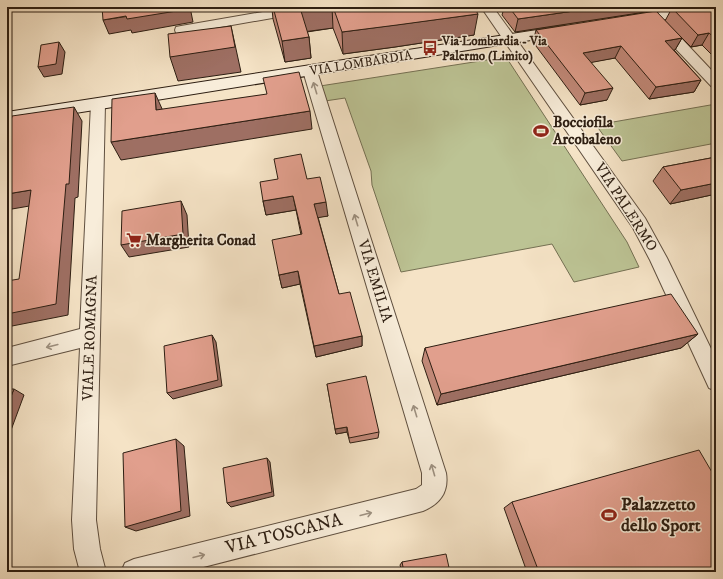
<svg xmlns="http://www.w3.org/2000/svg" width="723" height="579" viewBox="0 0 723 579" font-family="'IM FELL DW Pica',serif">
  <style>
    .green { fill: #bcc394; stroke: #747053 }
    .lines { fill: none; stroke-linecap: round; stroke-linejoin: round }
    .street-casing { stroke: #5f4f3f; stroke-width: 2 }
    .secondary-casing { stroke: #2d1e12; stroke-width: 2 }
    .street { fill: #f8edda; fill-rule: evenodd }
    .secondary { fill: #f8edda; fill-rule: evenodd }
    .wall { fill: #c28979; stroke: #2d1e12 }
    .shaded-wall { fill: #9e6f63; stroke: #2d1e12 }
    .building { fill: #e19f8d; stroke: #2d1e12 }
    .oneway { stroke: #9d9080 }
    .labels { text-anchor: middle; dominant-baseline: central; stroke-width: 3; stroke-linejoin: round; paint-order: stroke }
    .far-poi-label { font-size: 13px; font-weight: bold; fill: #2d1e12; stroke: #f8edda; text-anchor: start }
    .far-street-label { font-size: 13px; fill: #2d1e12; stroke: #f8edda }
    .poi-label { font-size: 15px; font-weight: bold; fill: #2d1e12; stroke: #f8edda; text-anchor: start }
    .street-label { font-size: 15px; fill: #2d1e12; stroke: #f8edda }
    .near-poi-label { font-size: 18px; font-weight: bold; fill: #2d1e12; stroke: #f8edda; text-anchor: start }
    .near-street-label { font-size: 18px; fill: #2d1e12; stroke: #f8edda }
  </style>
  <rect width="100%" height="100%" fill="#f5e3c6"/>
  <filter id="stains"><feTurbulence type="fractalNoise" baseFrequency=".005" numOctaves="4"/><feColorMatrix values="0 0 0 0 .2 0 0 0 0 .09 0 0 0 0 .02 0 0 0 .5 -.17"/></filter>
  <radialGradient id="worn" r=".72"><stop offset=".6" stop-color="#630" stop-opacity="0"/><stop offset="1" stop-color="#630" stop-opacity=".3"/></radialGradient>
  <!-- green -->
  <g class="green">
    <polygon points="506,57 627,242 639,267 574,282 552,244 401,272 372,185 371,171 345,98 325,101 320,86"/>
    <polygon points="716,104 716,143 622,161 596,125"/>
  </g>
  <g class="lines">
    <defs>
      <g id="street">
        <polygon points="291,7 318,7 316,10 312,11 181,34 176,33 175,30 176,27 181,26"/>
        <polygon points="481,7 493,7 645,218 667,258 716,359 716,391 709,388 650,260 633,228"/>
        <polygon points="661,21 666,22 716,75 716,88 711,86 656,28 655,25 656,22"/>
        <path d="M 310,67 L 315,68 L 317,71 L 446,473 C 449,492 440,504 423,511 L 184,572 L 121,572 L 125,563 L 134,559 L 416,489 L 422,485 L 422,473 L 303,71 L 305,68 Z"/>
        <polygon points="98,99 103,101 105,104 96,520 100,549 106,572 80,572 74,549 72,520 80,348 7,366 7,348 80,329 91,104 93,101"/>
      </g>
      <g id="secondary">
        <polygon points="690,7 716,7 716,11 631,25 626,24 624,21 626,18 631,17"/>
        <polygon points="563,26 568,28 571,31 568,34 7,124 7,112"/>
      </g>
    </defs>
    <!-- street casing -->
    <use href="#street" class="street-casing"/>
    <!-- secondary casing -->
    <use href="#secondary" class="secondary-casing"/>
    <!-- street -->
    <use href="#street" class="street"/>
    <!-- secondary -->
    <use href="#secondary" class="secondary"/>
  </g>
  <!-- wall -->
  <g class="wall">
    <polygon points="270,7 474,7 474,35 395,47 343,54 333,28 307,32 309,37 311,58 285,62 273,19 272,9 271,9"/>
    <polygon points="503,7 678,7 515,32 502,15 504,8"/>
    <polygon points="716,7 716,59 702,45 691,47 665,21 672,8"/>
    <polygon points="536,30 682,38 675,50 674,50 701,80 694,92 649,99 615,58 591,62 607,100 580,105 533,42"/>
    <polygon points="716,157 716,194 670,204 653,181 663,167"/>
    <polygon points="307,179 328,216 318,217 339,294 362,336 362,346 316,357 300,284 282,288 279,275 301,235 296,210 266,215 263,201"/>
    <polygon points="698,334 681,348 437,405 422,361 425,348"/>
    <polygon points="327,384 379,432 378,438 350,443 347,432 336,434"/>
    <polygon points="512,502 716,572 527,572 504,508"/>
    <polygon points="402,562 450,572 402,572 400,565"/>
  </g>
  <!-- shaded-wall -->
  <g class="shaded-wall">
    <polygon points="190,7 193,22 132,33 131,30 109,34 103,20"/>
    <polygon points="329,7 332,7 333,28 303,32 301,11"/>
    <polygon points="602,7 678,7 515,32 518,19"/>
    <polygon points="478,14 474,35 395,47 343,54 342,32"/>
    <polygon points="231,26 241,72 178,81 170,57"/>
    <polygon points="709,33 702,45 691,47 698,35"/>
    <polygon points="309,37 311,58 285,62 282,41"/>
    <polygon points="682,38 675,50 658,53 665,41"/>
    <polygon points="59,42 65,52 62,74 44,77 38,67"/>
    <polygon points="621,46 615,58 578,65 583,53"/>
    <polygon points="701,80 694,92 649,99 656,87"/>
    <polygon points="613,88 607,100 580,105 585,93"/>
    <polygon points="155,93 163,111 156,110"/>
    <polygon points="74,107 82,121 78,197 75,198 68,315 7,327 7,314 66,184"/>
    <polygon points="310,111 312,129 121,160 111,142"/>
    <polygon points="716,183 716,194 670,204 681,190"/>
    <polygon points="31,190 41,204 12,209 7,203 7,194"/>
    <polygon points="293,196 296,210 266,215 263,201"/>
    <polygon points="181,201 187,215 189,247 129,257 121,245"/>
    <polygon points="326,202 328,216 316,218 314,204"/>
    <polygon points="298,271 300,284 282,288 279,275"/>
    <polygon points="698,334 681,348 437,405 441,394"/>
    <polygon points="212,335 216,342 222,386 173,399 167,393"/>
    <polygon points="362,336 362,346 316,357 314,346"/>
    <polygon points="14,389 24,395 7,441 7,406"/>
    <polygon points="347,427 347,432 336,434 335,429"/>
    <polygon points="176,439 184,446 190,516 136,531 125,527"/>
    <polygon points="267,458 270,462 274,496 231,507 227,503"/>
  </g>
  <!-- building -->
  <g class="building">
    <polygon points="102,7 189,7 189,9 127,19 126,16 103,20"/>
    <polygon points="273,7 329,7 301,11 309,37 282,41"/>
    <polygon points="333,7 474,7 478,14 397,25 342,32"/>
    <polygon points="509,7 602,7 518,19"/>
    <polygon points="680,7 716,7 716,39 709,33 698,35 672,8"/>
    <polygon points="656,11 682,38 665,41 701,80 656,87 621,46 583,53 613,88 585,93 536,30"/>
    <polygon points="231,26 235,47 170,57 168,34"/>
    <polygon points="59,42 56,64 38,67 41,45"/>
    <polygon points="299,72 310,111 111,142 112,99 155,93 156,110 267,94 263,78"/>
    <polygon points="74,107 69,184 66,184 56,304 7,314 7,281 19,279 31,190 7,194 7,157 10,138 8,138 12,116"/>
    <polygon points="301,154 307,179 320,177 326,202 314,204 339,294 350,292 362,336 314,346 298,271 279,275 272,240 302,234 293,196 263,201 260,182 278,179 274,159"/>
    <polygon points="716,157 716,183 681,190 663,167"/>
    <polygon points="181,201 183,234 121,245 122,211"/>
    <polygon points="671,294 698,334 441,394 425,348"/>
    <polygon points="212,335 218,380 167,393 164,346"/>
    <polygon points="366,376 379,432 349,438 347,427 335,429 327,384"/>
    <polygon points="7,389 14,389 7,406"/>
    <polygon points="176,439 181,511 125,527 123,453"/>
    <polygon points="699,450 716,479 716,572 539,572 512,502"/>
    <polygon points="267,458 272,492 227,503 223,468"/>
    <polygon points="446,554 450,572 404,572 402,562"/>
  </g>
  <!-- one-way arrows -->
  <defs><path id="oneway-shaft" d="M-6 0H5M1.5-3L5.5 0L1.5 3" fill="none" stroke-width="1.6" stroke-linecap="round" stroke-linejoin="round"/></defs>
  <g class="oneway">
    <use href="#oneway-shaft" transform="translate(315 88) rotate(-107)"/>
    <use href="#oneway-shaft" transform="translate(356 220) rotate(-107)"/>
    <use href="#oneway-shaft" transform="translate(52 346) rotate(166)"/>
    <use href="#oneway-shaft" transform="translate(415 411) rotate(-107)"/>
    <use href="#oneway-shaft" transform="translate(433 470) rotate(-106)"/>
    <use href="#oneway-shaft" transform="translate(366 514) rotate(-14)"/>
    <use href="#oneway-shaft" transform="translate(199 556) rotate(-14)"/>
  </g>
  <!-- icons -->
  <defs>
    <symbol id="bus-bare" viewBox="-9 -9 18 18"><path d="M-5-6H5V4H4V6H2V4H-2V6H-4V4H-5ZM-3.5-4V0h7V-4ZM-3.5 1.2v1.5H-2V1.2ZM2 1.2v1.5H3.5V1.2Z" fill="#8f2418" stroke="#f8edda" stroke-width="2.5" paint-order="stroke"/></symbol>
    <symbol id="stadium-bare" viewBox="-9 -9 18 18"><path d="M0-5a6.5 5 0 1 0 0 10a6.5 5 0 1 0 0-10ZM-3.5-1.8h7v3.6h-7Z" fill="#8f2418" stroke="#f8edda" stroke-width="2.5" paint-order="stroke"/></symbol>
    <symbol id="supermarket-bare" viewBox="-9 -9 18 18"><path d="M-6-5.5h2.5l.6 2H6L4.5 2H-2.5L-4.4-4H-6ZM-1.5 3.2a1.3 1.3 0 1 0 .1 0ZM3 3.2a1.3 1.3 0 1 0 .1 0Z" fill="#8f2418" stroke="#f8edda" stroke-width="2.5" paint-order="stroke"/></symbol>
  </defs>
  <g fill-rule="evenodd">
    <use href="#bus-bare" x="419" y="37" width="22" height="22"/>
    <use href="#stadium-bare" x="530" y="120" width="22" height="22"/>
    <use href="#supermarket-bare" x="123" y="229" width="22" height="22"/>
    <use href="#stadium-bare" x="598" y="504" width="22" height="22"/>
  </g>
  <g class="labels">
    <!-- far-poi labels -->
    <g class="far-poi-label">
      <text x="442" y="41">Via Lombardia - Via<tspan x="442" dy="15">Palermo (Limito)</tspan></text>
    </g>
    <!-- far-street labels -->
    <g class="far-street-label">
      <text transform="translate(361 63) rotate(-9)">VIA LOMBARDIA</text>
    </g>
    <!-- poi labels -->
    <g class="poi-label">
      <text x="553" y="122">Bocciofila<tspan x="553" dy="17">Arcobaleno</tspan></text>
      <text x="146" y="240">Margherita Conad</text>
    </g>
    <!-- street labels -->
    <g class="street-label">
      <text transform="translate(626 207) rotate(57)">VIA PALERMO</text>
      <text transform="translate(375 281) rotate(73)">VIA EMILIA</text>
      <text transform="translate(90 338) rotate(-88)">VIALE ROMAGNA</text>
    </g>
    <!-- near-poi labels -->
    <g class="near-poi-label">
      <text x="621" y="505">Palazzetto<tspan x="621" dy="21">dello Sport</tspan></text>
    </g>
    <!-- near-street labels -->
    <g class="near-street-label">
      <text transform="translate(284 534) rotate(-14)">VIA TOSCANA</text>
    </g>
  </g>
  <!-- margin -->
  <rect width="723" height="579" fill="none" stroke="#f5e3c6" stroke-width="24"/>
  <rect x="8" y="8" width="707" height="563" fill="none" stroke="#2d1e12" stroke-width="2"/>
  <rect x="12" y="12" width="699" height="555" fill="none" stroke="#2d1e12"/>
  <rect width="100%" height="100%" filter="url(#stains)"/>
  <rect width="100%" height="100%" fill="url(#worn)"/>
</svg>
